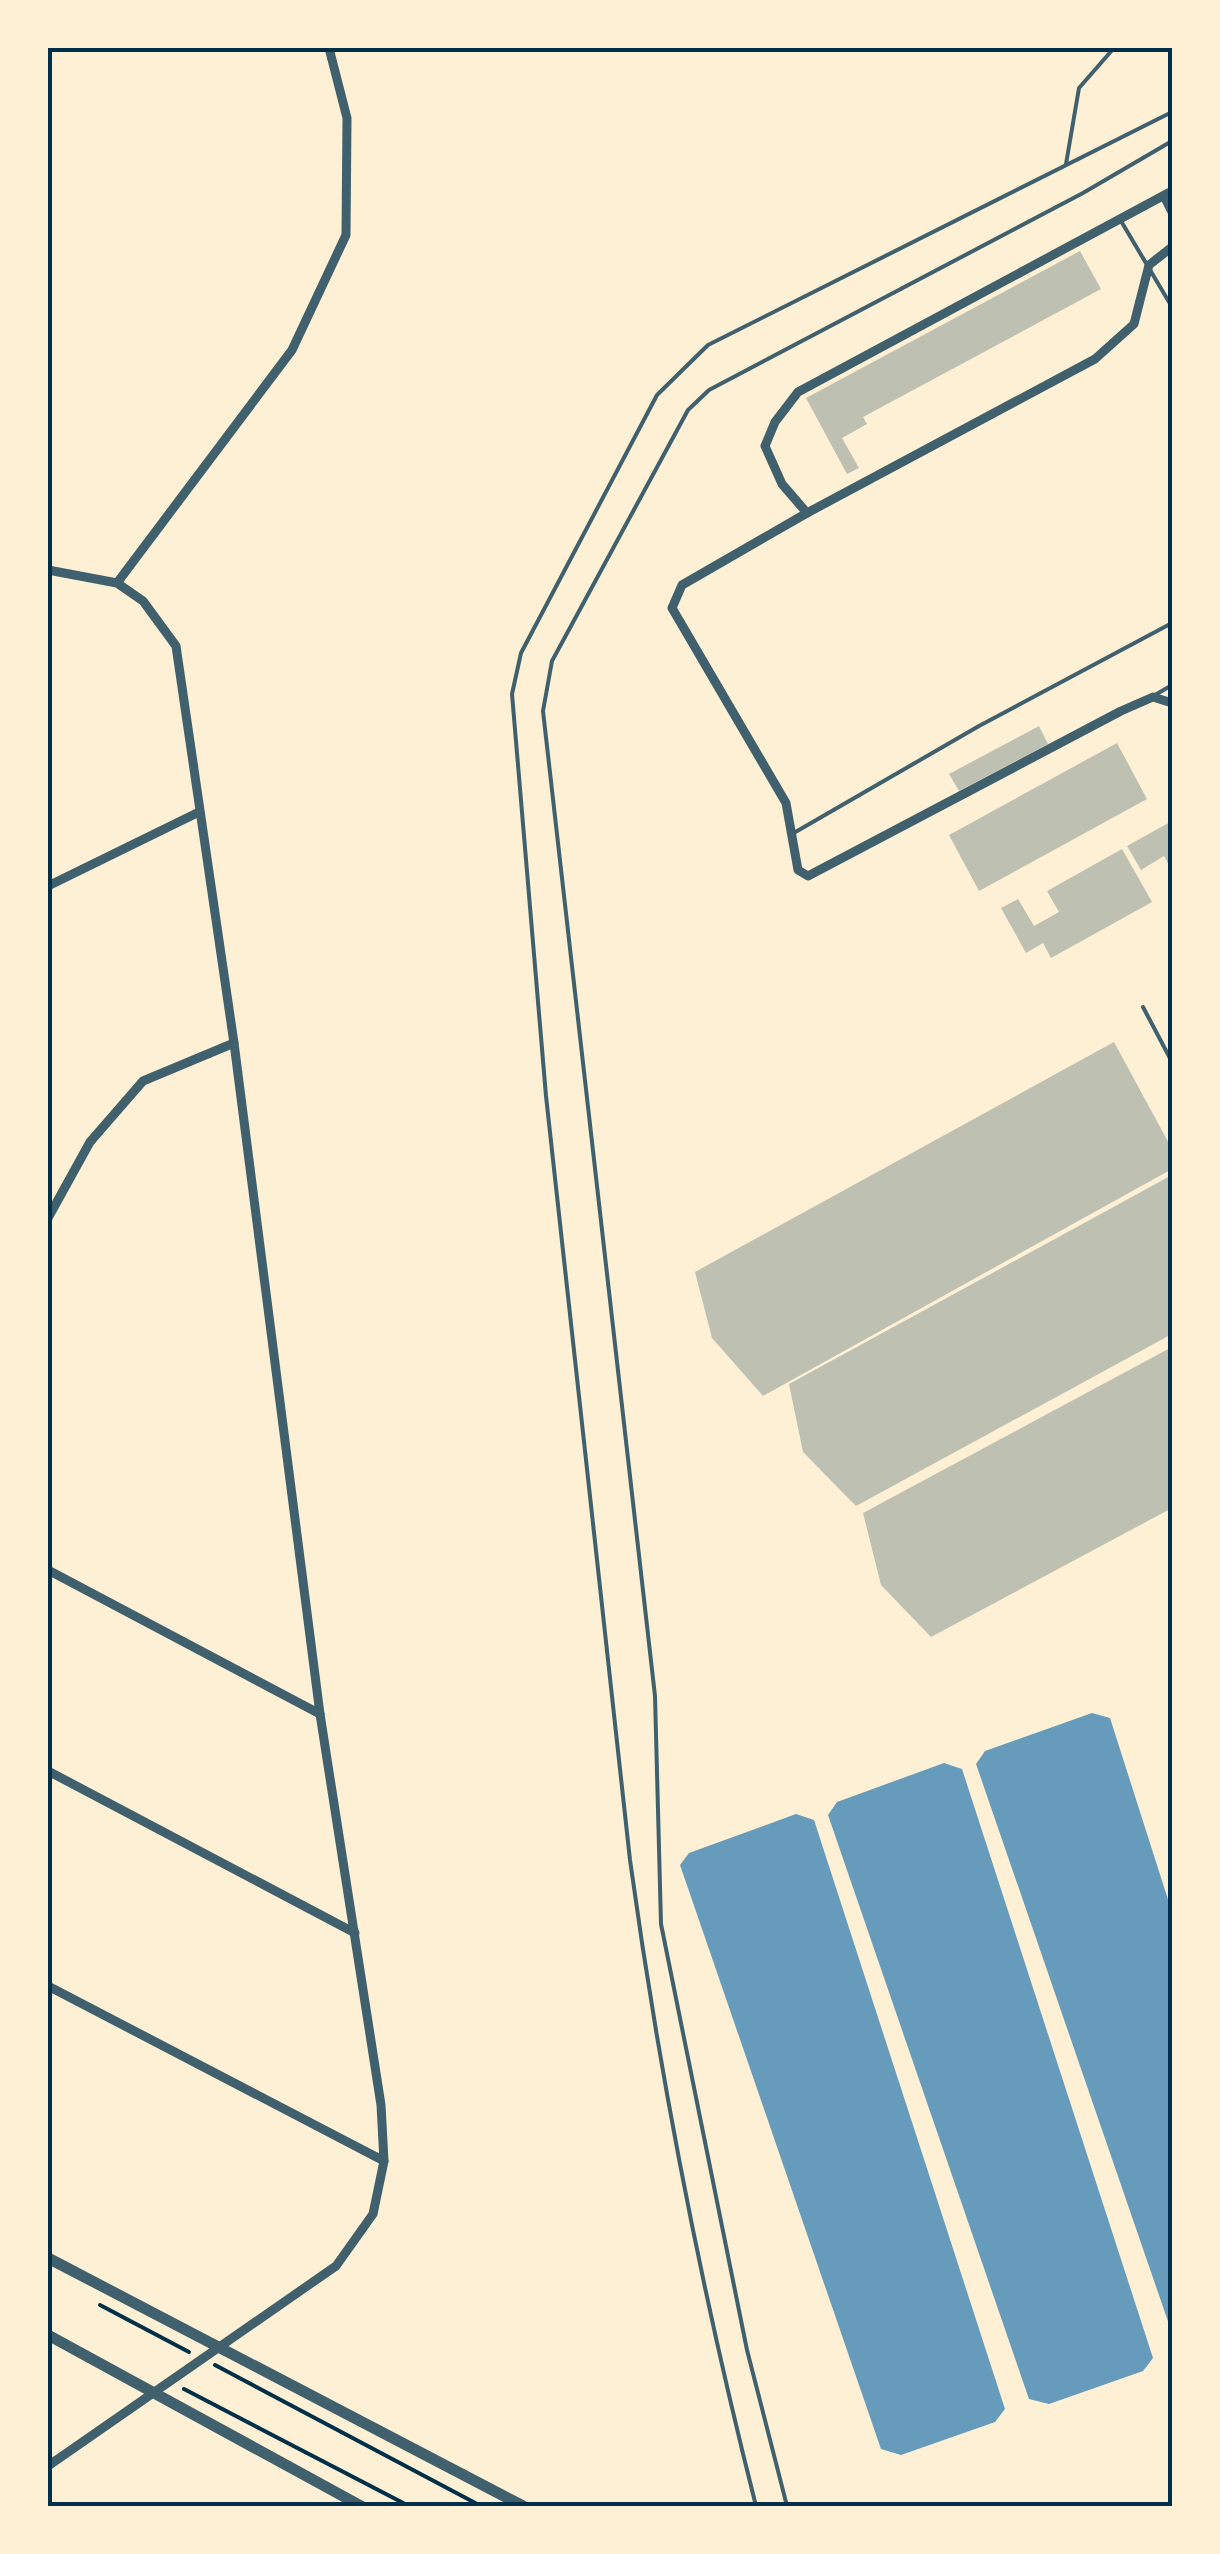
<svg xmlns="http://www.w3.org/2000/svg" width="1220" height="2554" viewBox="0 0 1220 2554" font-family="'Public Sans',sans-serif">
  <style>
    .water { fill: #669bbc }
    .building { fill: #bec0b2 }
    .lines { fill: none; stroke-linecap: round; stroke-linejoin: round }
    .path { stroke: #003049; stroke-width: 4 }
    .service { stroke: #3f606c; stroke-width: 4 }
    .minor { stroke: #3f606c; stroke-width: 9 }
    .tertiary { stroke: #3f606c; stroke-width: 11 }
    .neatline { fill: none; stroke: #003049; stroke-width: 4 }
  </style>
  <rect width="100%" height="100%" fill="#fdf0d5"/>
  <!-- water -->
  <g class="water">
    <polygon points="1092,1713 1110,1718 1172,1912 1172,2333 976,1764 985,1751"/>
    <polygon points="944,1763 962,1769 1153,2358 1143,2371 1049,2404 1029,2399 828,1815 837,1802"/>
    <polygon points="796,1814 814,1820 1005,2409 995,2422 901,2455 881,2449 680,1865 689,1853"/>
  </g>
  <!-- building -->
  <g class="building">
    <polygon points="1080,251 1101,289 863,417 867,424 842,438 859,468 847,474 806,398"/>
    <polygon points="1039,726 1048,744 959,791 949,774"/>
    <polygon points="1117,743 1147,799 979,891 949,835"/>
    <polygon points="1172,821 1172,871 1164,856 1141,870 1127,846"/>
    <polygon points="1122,849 1152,902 1051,958 1043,943 1026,953 1001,908 1018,899 1034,926 1059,912 1047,891"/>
    <polygon points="1114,1042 1172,1149 1172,1169 763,1396 712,1338 695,1272"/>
    <polygon points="1172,1175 1172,1334 856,1506 803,1452 789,1384"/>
    <polygon points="1172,1347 1172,1508 931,1637 881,1585 863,1513"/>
  </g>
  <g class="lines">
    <!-- path -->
    <g class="path">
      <polyline points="100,2305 189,2352"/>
      <polyline points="215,2365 481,2506"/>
      <polyline points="184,2389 409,2506"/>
    </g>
    <!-- service -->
    <g class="service">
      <polyline points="1066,164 1079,88 1114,48"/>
      <polyline points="1121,221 1172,307"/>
      <polyline points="1155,695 1172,685"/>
      <polyline points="792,834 979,726 1172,623"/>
      <polyline points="1143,1007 1172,1062"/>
      <path d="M 756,2506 C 702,2293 660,2078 630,1860 L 546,1096 L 512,694 L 521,653 L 657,395 L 708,345 L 1172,112"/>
      <polyline points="787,2506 747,2350 661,1924 655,1696 543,711 552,661 688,410 709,390 1083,193 1172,141"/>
    </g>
    <!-- minor -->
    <g class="minor">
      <polyline points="1172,191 798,392 775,422 765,446 782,484 807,513 682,585 672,608 786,803 798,870 808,876 1121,711 1153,697 1172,703"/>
      <polyline points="1164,196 1172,212"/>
      <polyline points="807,513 1095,359 1134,324 1149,265 1172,247"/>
      <polyline points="48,570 117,583 143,601 176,646 234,1043 320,1714 381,2105 384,2161 373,2214 336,2266 48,2466"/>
      <polyline points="117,583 292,350 346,235 347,118 329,48"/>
      <polyline points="48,886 197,813"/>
      <polyline points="48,1218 90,1142 143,1081 234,1043"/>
      <polyline points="48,1570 320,1714"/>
      <polyline points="48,1771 355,1933"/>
      <polyline points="48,1986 384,2161"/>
    </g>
    <!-- tertiary -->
    <g class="tertiary">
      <polyline points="48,2258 523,2506"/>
      <polyline points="48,2335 361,2506"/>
    </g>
  </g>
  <!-- border -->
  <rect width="1220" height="2554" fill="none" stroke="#fdf0d5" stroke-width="100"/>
  <rect x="50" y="50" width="1120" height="2454" class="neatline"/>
</svg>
